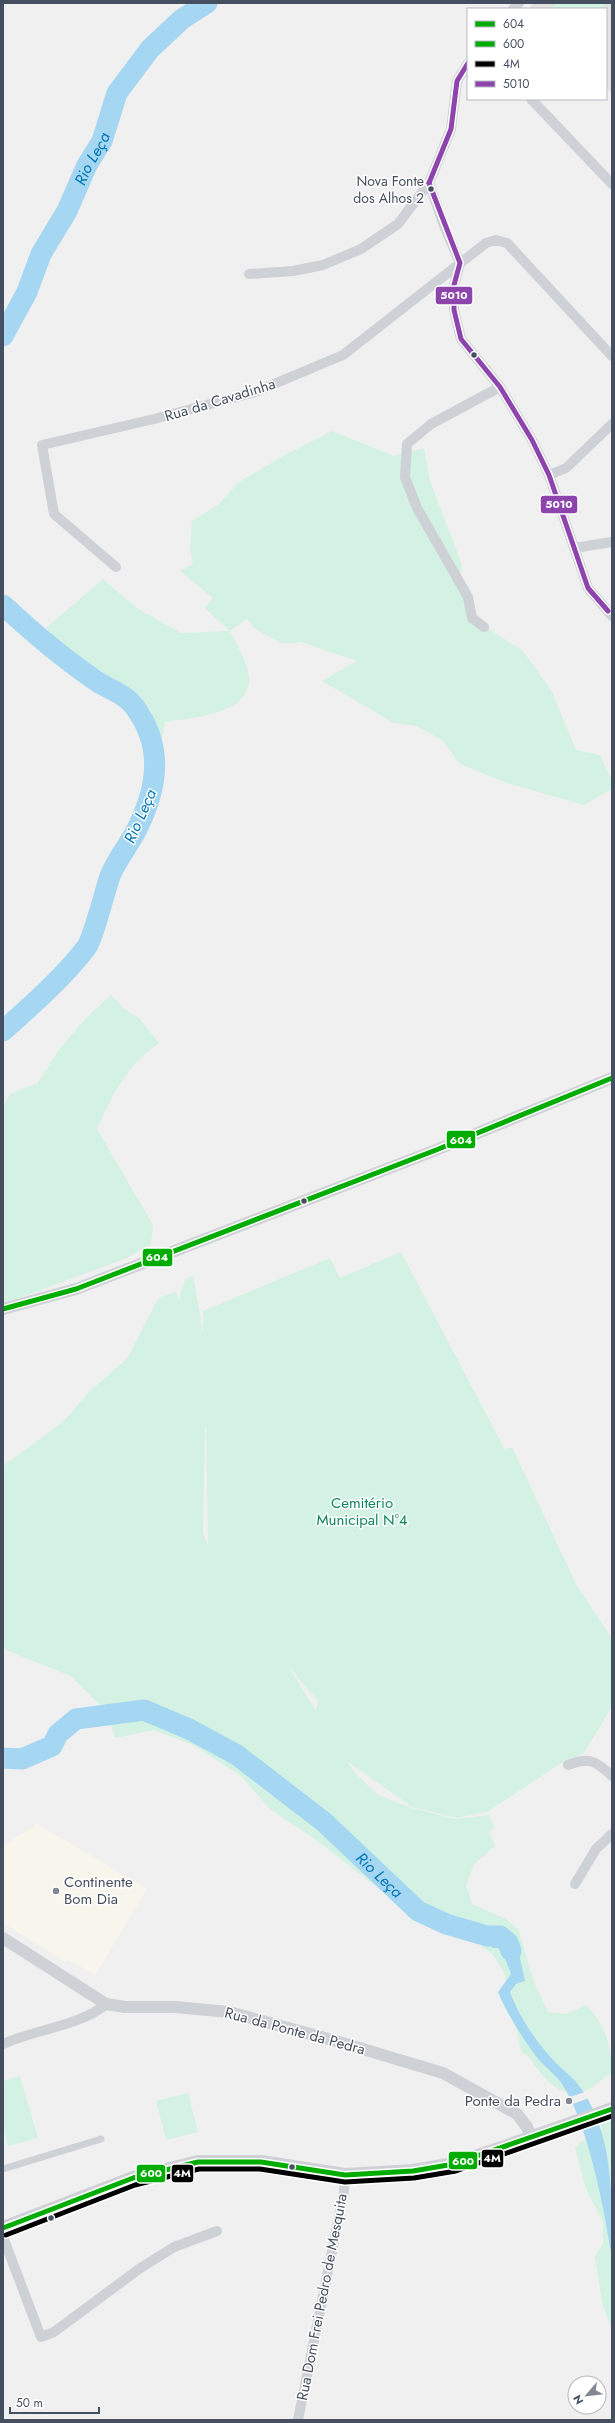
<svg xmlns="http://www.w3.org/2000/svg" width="615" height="2423" viewBox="0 0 615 2423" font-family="Jost,sans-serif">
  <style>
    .commercial { fill: #f8f6ec }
    .education { fill: #e2e2e3 }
    .green { fill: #d3f2e3; fill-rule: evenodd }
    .water { fill: #a5d7f2 }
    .pier { fill: #f1f0f0 }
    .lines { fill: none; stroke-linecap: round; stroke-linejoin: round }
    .river { stroke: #a5d7f2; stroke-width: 21 }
    .pedestrian { stroke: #ced1d5; stroke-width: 7 }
    .minor { stroke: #ced1d5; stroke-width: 10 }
    .tertiary { stroke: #ced1d5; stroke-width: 12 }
    .secondary { stroke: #cfd1d6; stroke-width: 14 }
    .bus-1-casing { stroke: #fff; stroke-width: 8 }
    .bus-2-casing { stroke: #fff; stroke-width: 8 }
    .bus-3-casing { stroke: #fff; stroke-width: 8 }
    .bus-4-casing { stroke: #fff; stroke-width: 8 }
    .bus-1 { stroke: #00ac00; stroke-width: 5 }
    .bus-2 { stroke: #00ac00; stroke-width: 5 }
    .bus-3 { stroke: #000; stroke-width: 5 }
    .bus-4 { stroke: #8e44ad; stroke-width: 5 }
    .bus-dot { fill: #464f5f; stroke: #fff; stroke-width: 1.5 }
    .poi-dot { fill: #828792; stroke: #fff; stroke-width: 1.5 }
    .labels { text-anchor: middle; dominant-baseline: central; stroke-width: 3; stroke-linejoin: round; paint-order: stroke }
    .bus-label { font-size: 14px; fill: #464f5f; stroke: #fff; text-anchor: end }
    .street-label { font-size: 15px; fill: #464f5f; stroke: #fff }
    .park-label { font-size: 15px; fill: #10875d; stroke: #fff }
    .poi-label { font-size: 15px; fill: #464f5f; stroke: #fff; text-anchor: start }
    .water-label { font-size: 16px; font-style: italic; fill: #0176b6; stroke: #fff }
    .line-badge { stroke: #fff; stroke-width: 1.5 }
    .badge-label { font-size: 11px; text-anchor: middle; font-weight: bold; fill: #fff }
  </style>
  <rect width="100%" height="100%" fill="#f1f0f0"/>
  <!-- commercial -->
  <polygon class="commercial" points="37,1824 147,1889 95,1975 68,1959 66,1962 3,1923 3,1846"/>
  <!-- education -->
  <polygon class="education" points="534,3 612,3 612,93 606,88 606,9 529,9"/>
  <!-- green -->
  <g class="green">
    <polygon points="556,3 607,3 601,9 550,9"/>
    <path d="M 332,431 L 394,456 L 424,448 L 430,481 L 462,565 L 460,582 L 472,618 L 523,651 L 552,692 L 576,750 L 600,755 L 611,779 L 612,789 L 584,805 L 507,783 L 460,764 L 443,741 L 417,726 L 394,723 L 322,681 L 357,661 L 301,642 L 282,644 L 254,628 L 247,619 L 230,631 C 236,643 250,667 249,680 C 249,715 190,718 165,722 L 162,738 L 151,711 L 130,690 L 70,653 L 46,628 L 103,579 L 138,609 L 181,633 L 230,631 L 205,608 L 213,598 L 180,571 L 193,564 L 190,549 L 192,521 L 219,504 L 239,482 L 285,455 Z"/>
    <path d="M 111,995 L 124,1009 L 139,1018 L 159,1043 C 128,1063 112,1096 97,1129 L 153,1225 L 151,1244 L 127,1258 L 3,1304 L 3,1106 L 10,1094 L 38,1083 L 58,1051 L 87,1017 Z"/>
    <path d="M 401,1252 L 505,1450 L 512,1447 L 576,1584 L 612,1639 L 612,1706 L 584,1753 L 560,1764 L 487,1812 L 457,1818 L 412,1807 L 347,1761 L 355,1773 L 378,1795 L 412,1808 L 455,1819 L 489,1815 L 494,1827 L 489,1832 L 495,1846 L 474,1864 L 466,1885 L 472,1904 L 506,1919 L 518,1929 L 534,1982 L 548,2012 L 566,2014 L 586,2005 C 604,2022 612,2047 612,2072 C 604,2077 593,2089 584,2091 C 555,2099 542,2074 527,2055 L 522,2054 L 505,1975 L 494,1956 L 471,1937 L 452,1923 L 423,1917 L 392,1899 L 315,1839 L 271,1810 L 241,1776 L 193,1745 L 154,1730 L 115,1738 L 107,1712 L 71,1676 L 6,1650 L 3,1647 L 3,1466 L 63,1422 L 92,1389 L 127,1359 L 155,1304 L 160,1297 L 176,1292 L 179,1299 L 185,1280 L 193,1275 L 203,1333 L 203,1311 L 330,1258 L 340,1278 ZM 205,1427 L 206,1428 L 208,1546 L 203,1533 ZM 288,1666 L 318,1701 L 316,1711 Z"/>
    <polygon points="20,2076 38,2138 8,2146 3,2127 3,2081"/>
    <polygon points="188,2093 198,2132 166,2140 156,2101"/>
    <polygon points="612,2118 612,2331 602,2302 595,2257 603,2243 603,2222 586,2189 575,2148 591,2133 602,2129 601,2122"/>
  </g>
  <!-- water -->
  <path class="water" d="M 491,1928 L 511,1932 L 518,1949 L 525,1981 L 516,1984 L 510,1992 C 519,2017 537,2043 556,2063 C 562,2069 570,2075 576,2082 C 615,2129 612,2201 612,2259 C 605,2212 588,2123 562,2084 C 556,2075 546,2068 539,2060 C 523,2039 508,2016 498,1992 L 511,1974 L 501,1948 L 492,1948 Z"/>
  <!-- pier -->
  <polygon class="pier" points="585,2092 589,2098 570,2105 567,2098"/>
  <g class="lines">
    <!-- river -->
    <g class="river">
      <path id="s1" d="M 3,336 L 27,292 L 41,254 L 67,211 L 87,165 L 102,141 L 117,93 L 150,49 L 182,19 L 207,3"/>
      <path d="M 3,605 C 31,631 60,656 92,678 C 106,689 122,691 134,706 C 164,746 158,787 137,829 C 129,845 117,859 110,876 C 105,891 93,939 86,948 C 62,979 32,1005 3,1031"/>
      <path id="s2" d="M 3,1758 L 22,1759 L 52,1746 L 58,1734 L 76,1719 L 144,1710 L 189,1729 L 237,1755 L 324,1822 L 418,1911 L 446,1924 L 487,1936 L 500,1936 L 508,1943 L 511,1951"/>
    </g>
    <!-- pedestrian -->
    <polyline class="pedestrian" points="3,2169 101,2139"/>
    <!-- minor -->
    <g class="minor">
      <polyline points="513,9 519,3"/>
      <polyline points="531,99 612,184"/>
      <polyline points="429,183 445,228 460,263 454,285 454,310 461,339 500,387 532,440 549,475 588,588 612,616"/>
      <polyline points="249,274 293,271 323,265 361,249 398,224 429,183 451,129 457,81 468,63"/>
      <polyline points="549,475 566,468 612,424"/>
      <polyline points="574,548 612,542"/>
      <polyline points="116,567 54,514 42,445 154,419 255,392 343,355 486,243 496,240 507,243 612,356"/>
      <polyline points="484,627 472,618 468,597 417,508 405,477 407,444 431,424 500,387"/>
      <path d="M 568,1765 C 589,1757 595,1760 612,1776"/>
      <polyline points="575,1884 596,1849 612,1834"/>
      <path d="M 3,2044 C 33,2030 83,2025 106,2004"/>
      <polyline points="3,2237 41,2337 54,2332 139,2269 174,2247 217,2231"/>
      <polyline points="298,2420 344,2192 345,2175"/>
    </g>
    <!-- tertiary -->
    <g class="tertiary">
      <polyline points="3,1309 76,1289 436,1150 612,1078"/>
      <polyline points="3,1938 106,2004 125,2007 175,2007 229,2012 336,2041 443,2073 517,2114 527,2127 532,2138"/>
    </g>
    <!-- secondary -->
    <polyline class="secondary" points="3,2228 133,2178 198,2162 261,2162 345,2175 413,2171 454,2164 496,2150 612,2109"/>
    <defs>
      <polyline id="bus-1" points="3,1309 76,1289 436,1150 612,1078"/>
      <polyline id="bus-2" points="3,2228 133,2178 198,2162 261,2162 345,2175 413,2171 454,2164 612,2109"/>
      <polyline id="bus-3" points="6,2235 135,2185 199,2169 260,2169 345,2182 414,2178 456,2171 612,2116"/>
      <g id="bus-4">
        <polyline points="429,183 460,263 454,285 454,310 461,339 500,387 532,440 549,475 588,588 608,611"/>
        <polyline points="429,183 451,129 457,81 468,63"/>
      </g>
    </defs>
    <!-- bus-1 casing -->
    <use href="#bus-1" class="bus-1-casing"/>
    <!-- bus-2 casing -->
    <use href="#bus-2" class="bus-2-casing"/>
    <!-- bus-3 casing -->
    <use href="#bus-3" class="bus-3-casing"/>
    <!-- bus-4 casing -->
    <use href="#bus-4" class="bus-4-casing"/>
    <!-- bus-1 -->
    <use href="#bus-1" class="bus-1"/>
    <!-- bus-2 -->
    <use href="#bus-2" class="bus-2"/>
    <!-- bus-3 -->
    <use href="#bus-3" class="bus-3"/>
    <!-- bus-4 -->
    <use href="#bus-4" class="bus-4"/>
  </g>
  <!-- markers -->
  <g class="bus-dot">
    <circle cx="431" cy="189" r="3.5"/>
    <circle cx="474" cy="355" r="3.5"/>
    <circle cx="304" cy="1201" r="3.5"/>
    <circle cx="292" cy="2167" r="3.5"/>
    <circle cx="51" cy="2218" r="3.5"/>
  </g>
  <g class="poi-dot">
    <circle cx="56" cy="1891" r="4"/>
    <circle cx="569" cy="2101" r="4"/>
  </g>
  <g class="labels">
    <!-- bus labels -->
    <g class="bus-label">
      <text x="424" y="181">Nova Fonte<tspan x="424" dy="17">dos Alhos 2</tspan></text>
    </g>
    <!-- street labels -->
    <g class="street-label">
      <text transform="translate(220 400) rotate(-17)">Rua da Cavadinha</text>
      <text transform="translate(295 2031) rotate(15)">Rua da Ponte da Pedra</text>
      <text transform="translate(322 2297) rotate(-79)">Rua Dom Frei Pedro de Mesquita</text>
    </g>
    <!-- park labels -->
    <g class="park-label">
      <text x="362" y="1503">Cemitério<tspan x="362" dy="17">Municipal Nº4</tspan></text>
    </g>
    <!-- poi labels -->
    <g class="poi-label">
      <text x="64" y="1882">Continente<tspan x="64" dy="17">Bom Dia</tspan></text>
      <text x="561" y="2101" text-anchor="end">Ponte da Pedra</text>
    </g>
    <!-- water labels -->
    <g class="water-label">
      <text stroke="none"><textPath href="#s1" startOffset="199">Rio Leça</textPath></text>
      <text transform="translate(140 816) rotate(-66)">Rio Leça</text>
      <text stroke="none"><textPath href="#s2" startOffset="447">Rio Leça</textPath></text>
    </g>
  </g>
  <g class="line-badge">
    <rect x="435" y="286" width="38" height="19" rx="4" fill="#8e44ad"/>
    <rect x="540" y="495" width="38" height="19" rx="4" fill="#8e44ad"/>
    <rect x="446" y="1130" width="30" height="19" rx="4" fill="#00ac00"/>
    <rect x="142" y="1248" width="31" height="19" rx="4" fill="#00ac00"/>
    <rect x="481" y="2149" width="23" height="19" rx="4" fill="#000"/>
    <rect x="448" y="2151" width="30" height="19" rx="4" fill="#00ac00"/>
    <rect x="171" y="2164" width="23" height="19" rx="4" fill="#000"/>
    <rect x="136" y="2164" width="30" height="19" rx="4" fill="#00ac00"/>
  </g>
  <g class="badge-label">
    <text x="454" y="299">5010</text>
    <text x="559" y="508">5010</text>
    <text x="461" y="1144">604</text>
    <text x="157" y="1261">604</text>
    <text x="492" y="2162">4M</text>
    <text x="463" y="2165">600</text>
    <text x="182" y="2177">4M</text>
    <text x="151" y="2177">600</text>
  </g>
  <!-- border -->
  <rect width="615" height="2423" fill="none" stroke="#464f5f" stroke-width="8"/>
  <!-- legend -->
  <rect x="467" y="8" width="140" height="92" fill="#ffffff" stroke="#b5b9bf"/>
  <rect x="475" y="21" width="20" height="6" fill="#00ac00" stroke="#b5b9bf"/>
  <text x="503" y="28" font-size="12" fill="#464f5f">604</text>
  <rect x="475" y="41" width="20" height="6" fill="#00ac00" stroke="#b5b9bf"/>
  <text x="503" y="48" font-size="12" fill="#464f5f">600</text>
  <rect x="475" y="61" width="20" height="6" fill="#000000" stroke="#b5b9bf"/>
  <text x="503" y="68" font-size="12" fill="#464f5f">4M</text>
  <rect x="475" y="81" width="20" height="6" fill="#8e44ad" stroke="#b5b9bf"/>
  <text x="503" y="88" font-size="12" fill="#464f5f">5010</text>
  <!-- north arrow -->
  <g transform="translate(587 2395) rotate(242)"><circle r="19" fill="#ffffff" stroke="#b5b9bf"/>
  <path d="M0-3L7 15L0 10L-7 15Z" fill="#828792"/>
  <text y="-6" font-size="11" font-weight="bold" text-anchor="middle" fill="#464f5f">N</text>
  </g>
  <!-- scale -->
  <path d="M10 2407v6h89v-6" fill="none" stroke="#464f5f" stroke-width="2"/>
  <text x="16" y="2407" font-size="12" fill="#464f5f" stroke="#ffffff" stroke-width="3" paint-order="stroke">50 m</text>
</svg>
